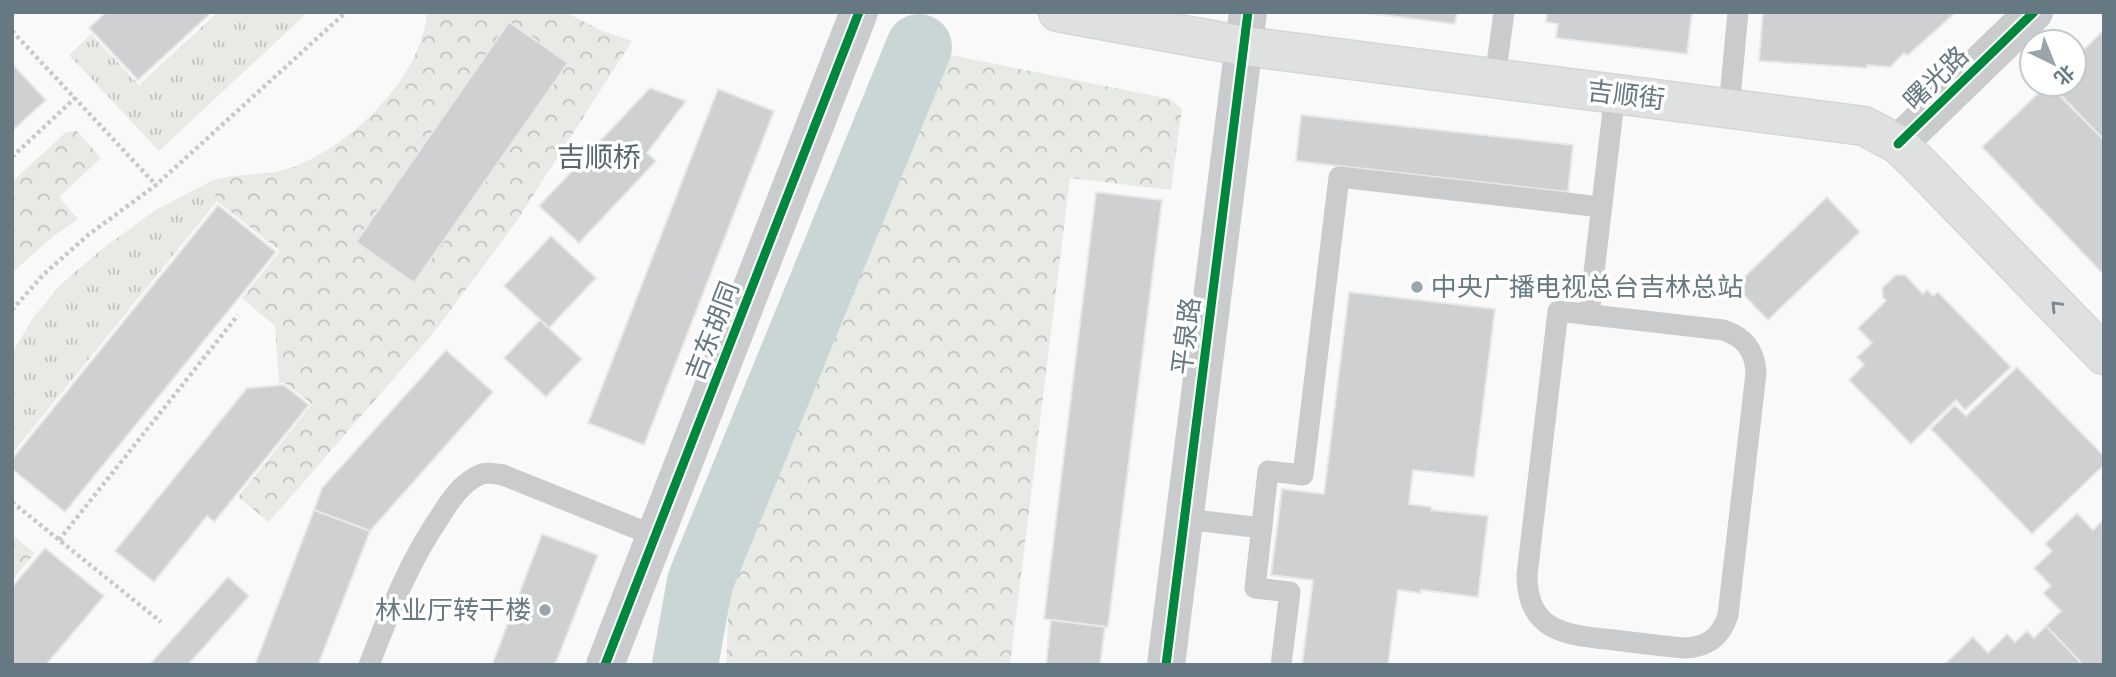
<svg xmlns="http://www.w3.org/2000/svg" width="2116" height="677" viewBox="0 0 2116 677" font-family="Figtree,'Noto Sans SC',sans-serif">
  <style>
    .grass { fill: url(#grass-tufts) }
    .forest { fill: url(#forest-crowns) }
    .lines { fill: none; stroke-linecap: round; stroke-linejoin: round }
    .river { stroke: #cad5d6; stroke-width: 66 }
    .building { fill: #ced0d1; stroke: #e8e8e8; stroke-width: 2 }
    .secondary-casing { stroke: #d5d6d7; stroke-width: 41 }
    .path { stroke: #c8c9ca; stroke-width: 4.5; stroke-dasharray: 3.5 3.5; stroke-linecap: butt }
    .service { stroke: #cacbcc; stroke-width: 21 }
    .minor { stroke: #cacbcc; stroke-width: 38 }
    .tertiary { stroke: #cacbcc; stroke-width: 38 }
    .secondary { stroke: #dfe0e0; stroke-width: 38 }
    .cycleway-casing { stroke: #fff; stroke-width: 13 }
    .cycleway { stroke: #00873e; stroke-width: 9 }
    .oneway { stroke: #78888f }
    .poi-dot { fill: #99a5ab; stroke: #fff; stroke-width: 2.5 }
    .labels { text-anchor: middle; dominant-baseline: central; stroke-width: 7; stroke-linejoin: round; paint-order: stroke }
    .street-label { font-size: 26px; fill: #667881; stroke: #fff }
    .poi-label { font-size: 26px; fill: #667881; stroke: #fff; text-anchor: start }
    .neighbourhood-label { font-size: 28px; fill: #58666d; stroke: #fff }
  </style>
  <defs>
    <pattern id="grass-tufts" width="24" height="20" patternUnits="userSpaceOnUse" patternTransform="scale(1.75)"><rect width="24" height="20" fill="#e8eae6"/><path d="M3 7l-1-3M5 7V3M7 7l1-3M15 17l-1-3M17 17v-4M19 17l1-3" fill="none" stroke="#c0c2c0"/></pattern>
    <pattern id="forest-crowns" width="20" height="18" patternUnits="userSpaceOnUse" patternTransform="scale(1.75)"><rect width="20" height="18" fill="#e8eae6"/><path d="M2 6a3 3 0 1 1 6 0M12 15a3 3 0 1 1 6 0" fill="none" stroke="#c0c2c0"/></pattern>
  </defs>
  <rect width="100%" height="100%" fill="#f9f9f9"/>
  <!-- grass -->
  <g class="grass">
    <polygon points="218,12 308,12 159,151 69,55 91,34 139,85"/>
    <polygon points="211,181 217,201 12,454 12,353 33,318 61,284 101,250 154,211"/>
  </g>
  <!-- forest -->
  <g class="forest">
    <path d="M 427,12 L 565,12 L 603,31 L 632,41 L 516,222 L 435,331 L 269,522 L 238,497 L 312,404 L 285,383 L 279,383 L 275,326 L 242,298 L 280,251 L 217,201 L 211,181 C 238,172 269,177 296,166 C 352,144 423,76 427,12 Z"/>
    <polygon points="950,55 1170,99 1182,109 1171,190 1070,178 1010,665 726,665 729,593"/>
    <polygon points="77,131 101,158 59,197 78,219 51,238 12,273 12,182 66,132"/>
    <polygon points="12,535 35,553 12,580"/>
  </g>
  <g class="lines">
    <!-- river -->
    <polyline class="river" points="685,665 700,582 919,47"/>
  </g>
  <!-- building -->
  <g class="building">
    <polygon points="106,12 212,12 138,80 89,28"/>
    <polygon points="1358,12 1457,12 1455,24"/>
    <polygon points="1547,12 1692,12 1687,54 1556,38 1558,24 1546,22"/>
    <polygon points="1763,12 1956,12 1907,56 1904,53 1890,67 1867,65 1867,68 1759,61"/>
    <polygon points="509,22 568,63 414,283 356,242"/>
    <polygon points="2104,30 2104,140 2050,84 2074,84 2074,59"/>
    <polygon points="12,64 46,100 12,131"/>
    <polygon points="2048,84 2104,140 2104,275 1982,147"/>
    <polygon points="650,88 686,101 647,153 656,161 579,243 539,206"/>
    <polygon points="718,89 774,111 644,445 588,423"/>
    <polygon points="1301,115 1573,145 1568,192 1296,161"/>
    <polygon points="1096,192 1162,200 1108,627 1044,619"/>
    <polygon points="1827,197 1860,232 1768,320 1735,286"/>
    <polygon points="218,205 276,252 65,512 12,469 12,459"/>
    <polygon points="551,236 596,278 549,328 504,286"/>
    <polygon points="1896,275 1905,275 1923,294 1927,290 1933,296 1938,292 2011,367 1965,410 1956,400 1911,444 1849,380 1864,365 1857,357 1872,343 1858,328 1886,301 1883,297 1882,288"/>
    <polygon points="1349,292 1495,309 1474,477 1413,470 1409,504 1431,507 1431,510 1488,516 1478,597 1421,590 1421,593 1398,590 1388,665 1302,665 1313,580 1271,575 1282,489 1324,494"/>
    <polygon points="540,320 582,359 546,397 504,358"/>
    <polygon points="446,350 493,392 370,531 314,510 322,488"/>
    <polygon points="2017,367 2104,456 2104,465 2032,534 1931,429 1955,405 1966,416"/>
    <polygon points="284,385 309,405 214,522 207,516 154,582 115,551 247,388"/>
    <polygon points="314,510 370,531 318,665 255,665"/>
    <polygon points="2077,513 2093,530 2104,519 2104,665 2083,665 2046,626 2061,611 2043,593 2051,586 2034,568 2052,551 2045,544"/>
    <polygon points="542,534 598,555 555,665 492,665"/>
    <polygon points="45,548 104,596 46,665 12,665 12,587"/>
    <polygon points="228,577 249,596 188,665 149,665"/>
    <polygon points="1051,620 1105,627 1100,665 1046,665"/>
    <polygon points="2046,626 2083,665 1944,665 1973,637 1988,653 2007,634 2015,642 2027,631 2034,638"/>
  </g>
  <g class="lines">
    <defs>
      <polyline id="secondary" points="1058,12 1244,46 1864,126 1898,144 1919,164 2104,355"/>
    </defs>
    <!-- secondary casing -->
    <use href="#secondary" class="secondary-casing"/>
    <!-- path -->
    <g class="path">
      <polyline points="12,31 156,185"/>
      <polyline points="12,157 75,98"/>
      <polyline points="12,310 43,275 88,235 156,185 346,12"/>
      <polyline points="12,502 161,622"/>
      <polyline points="59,540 238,315"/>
    </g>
    <!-- service -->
    <g class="service">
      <polyline points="1495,78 1504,12"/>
      <polyline points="1729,108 1738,12"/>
      <path d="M 1558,311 L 1723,330 C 1745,337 1755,350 1756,373 L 1728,615 C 1721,637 1708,647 1685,648 C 1662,646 1638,643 1614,640 C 1568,635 1527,633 1527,575 Z"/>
      <polyline points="1589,315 1615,93"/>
      <polyline points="1185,519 1262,528"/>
      <path d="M 369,665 C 391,609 407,565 441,515 C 451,499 463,481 482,474 C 488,472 496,474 503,475 L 655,536"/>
      <polyline points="1281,665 1290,592 1255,588 1268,471 1303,475 1339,177 1601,207"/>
    </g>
    <!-- minor -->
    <polyline class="minor" points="605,665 859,12"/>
    <!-- tertiary -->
    <g class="tertiary">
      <polyline points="1898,144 2034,12"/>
      <polyline points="1166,665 1248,12"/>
    </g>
    <!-- secondary -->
    <use href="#secondary" class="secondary"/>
    <defs>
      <g id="cycleway">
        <polyline points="1898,144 2034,12"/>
        <polyline points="605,665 859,12"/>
        <polyline points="1166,665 1248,12"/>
      </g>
    </defs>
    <!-- cycleway casing -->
    <use href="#cycleway" class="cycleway-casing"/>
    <!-- cycleway -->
    <use href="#cycleway" class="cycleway"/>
  </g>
  <!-- one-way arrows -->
  <defs><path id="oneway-chevron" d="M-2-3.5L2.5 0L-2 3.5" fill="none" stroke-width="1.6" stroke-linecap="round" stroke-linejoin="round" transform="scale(1.75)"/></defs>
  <use class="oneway" href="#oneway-chevron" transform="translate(2056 306) rotate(-134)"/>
  <!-- markers -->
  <g class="poi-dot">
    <circle cx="1417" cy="287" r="7"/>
    <circle cx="545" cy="610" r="7"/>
  </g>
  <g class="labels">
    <!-- street labels -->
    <g class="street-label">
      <text transform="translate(1936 78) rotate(-44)">曙光路</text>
      <text transform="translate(1626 95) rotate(7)">吉顺街</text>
      <text transform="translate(712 331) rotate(-69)">吉东胡同</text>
      <text transform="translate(1186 336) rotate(-83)">平泉路</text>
    </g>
    <!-- poi labels -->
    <g class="poi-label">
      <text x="1431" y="287">中央广播电视总台吉林总站</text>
      <text x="531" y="610" text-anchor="end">林业厅转干楼</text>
    </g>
    <!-- neighbourhood labels -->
    <g class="neighbourhood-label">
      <text x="599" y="157">吉顺桥</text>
    </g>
  </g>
  <!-- border -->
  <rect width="2116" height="677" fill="none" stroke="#667881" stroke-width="28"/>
  <!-- north arrow -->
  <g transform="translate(2053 63) rotate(137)"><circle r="33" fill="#ffffff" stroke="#c2c9cd" stroke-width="2"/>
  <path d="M0-5L12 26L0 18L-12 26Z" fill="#99a5ab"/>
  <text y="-10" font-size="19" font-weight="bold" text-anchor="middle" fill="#667881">北</text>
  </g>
</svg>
